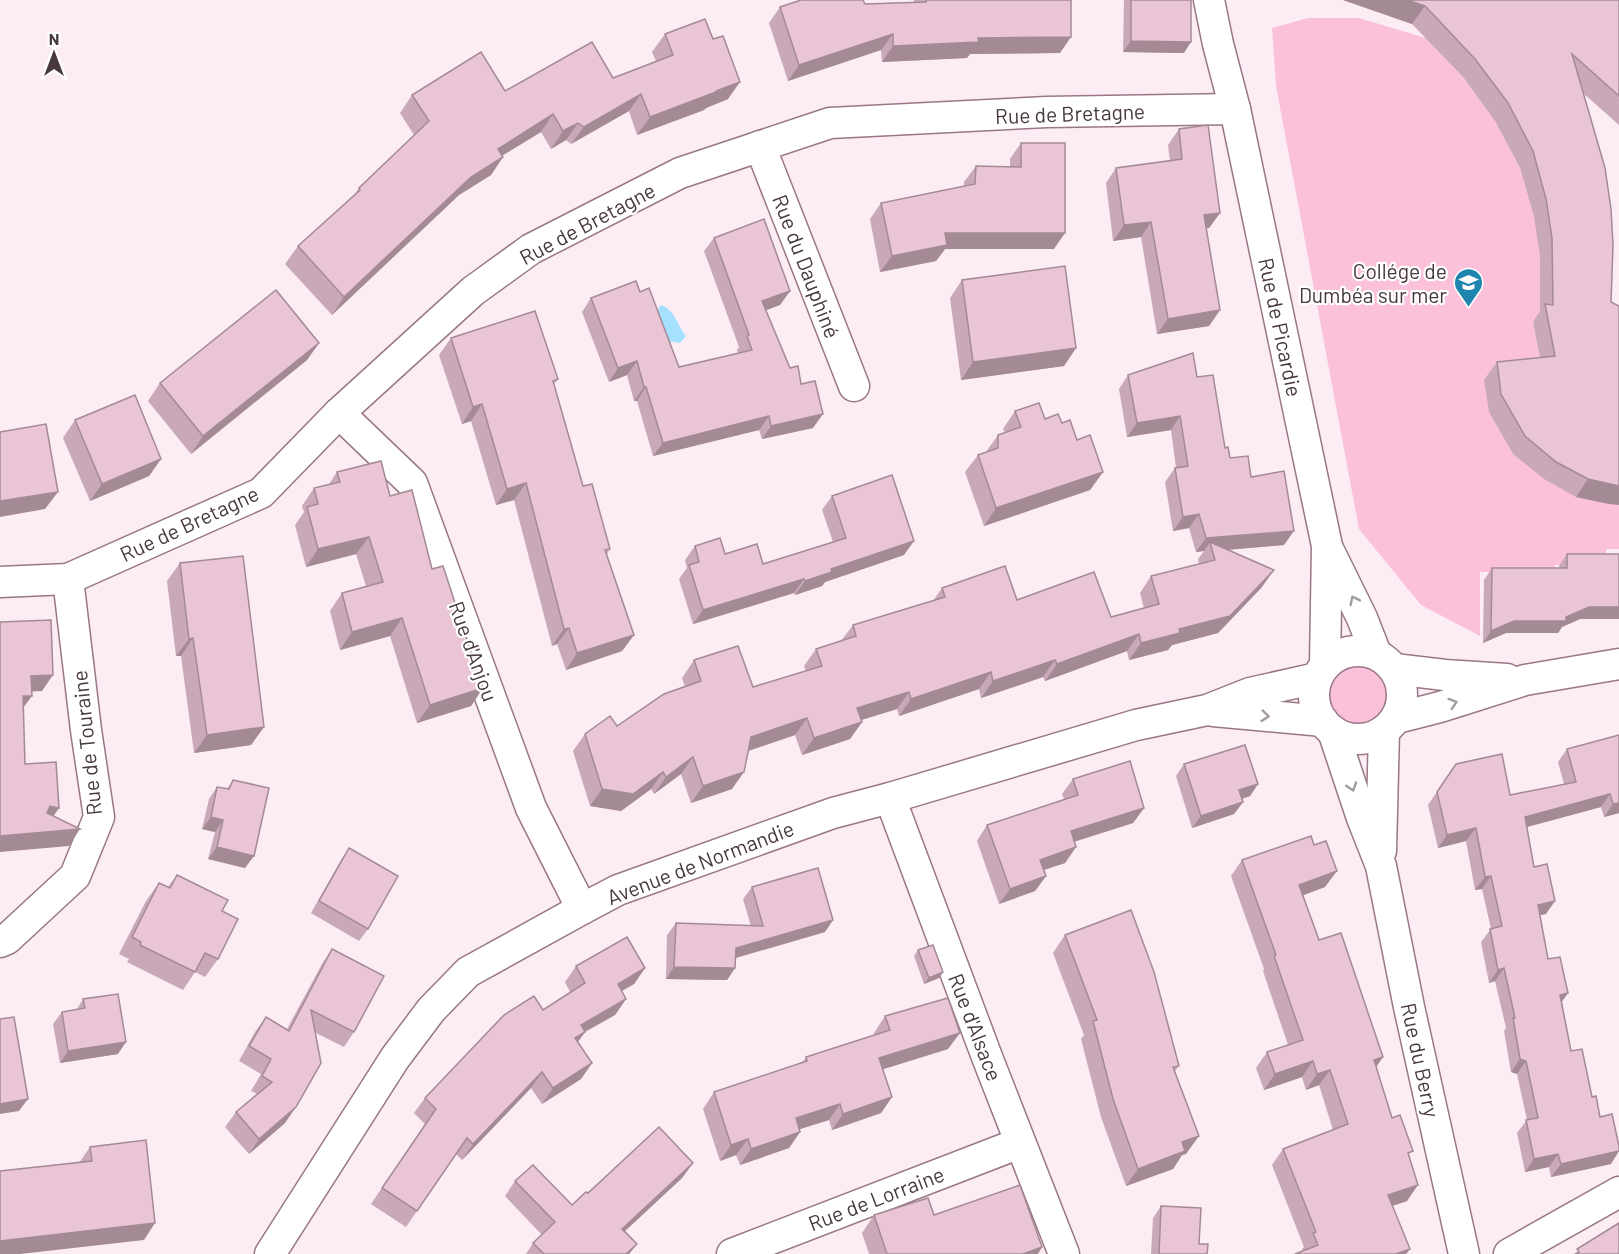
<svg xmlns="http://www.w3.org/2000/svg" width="1619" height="1254" viewBox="0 0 1619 1254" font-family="Barlow,sans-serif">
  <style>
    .green { fill: #fbc1db }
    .water { fill: #a5e1ff }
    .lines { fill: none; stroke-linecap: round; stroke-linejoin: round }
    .minor-casing { stroke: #997786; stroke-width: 33 }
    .minor { stroke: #fff; stroke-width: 30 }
    .wall { fill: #c9a9b7 }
    .shaded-wall { fill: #a48a95 }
    .building { fill: #eac5d5; stroke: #a48a95; stroke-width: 1.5 }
    .oneway { stroke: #a39c9e }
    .labels { text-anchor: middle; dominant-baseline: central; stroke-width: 4.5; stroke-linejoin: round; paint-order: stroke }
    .street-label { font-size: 21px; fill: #47383e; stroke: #fff }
    .poi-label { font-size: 21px; fill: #47383e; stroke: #fff; text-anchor: end }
  </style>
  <rect width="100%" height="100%" fill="#fcecf3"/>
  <!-- green -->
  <g class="green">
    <polygon points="1308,18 1359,18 1426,38 1463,77 1495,121 1520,168 1534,217 1551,301 1533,322 1543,374 1485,380 1489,411 1513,454 1619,505 1619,549 1606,549 1606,563 1555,565 1554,573 1480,572 1480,636 1421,605 1359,529 1276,86 1272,28"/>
    <circle cx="1358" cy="694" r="29"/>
  </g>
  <!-- water -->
  <path class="water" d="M 661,305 C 675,310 677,325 686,336 L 680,343 L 669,341 L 655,313 Z"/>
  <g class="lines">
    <defs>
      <g id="minor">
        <polyline points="1209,0 1218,44 1235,109 1327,546 1325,665"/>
        <polyline points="760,146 854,386"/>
        <polyline points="339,413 412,483 531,808 582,909"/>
        <polyline points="1329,551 1362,618 1376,654"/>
        <polyline points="0,582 68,579 261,493 339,413 473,291 531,249 680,173 830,123 1047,112 1235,109"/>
        <circle cx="1358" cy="695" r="44"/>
        <polyline points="1394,669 1445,675 1507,679"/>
        <polyline points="1213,711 1323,721"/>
        <polyline points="1397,718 1440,707 1525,680 1619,664"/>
        <polyline points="1333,731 1362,818 1381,866 1409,1007 1464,1254"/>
        <polyline points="890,798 987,1057 1064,1254"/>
        <polyline points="1381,851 1384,731"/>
        <polyline points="0,942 7,939 75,876 99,817 86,730 68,579"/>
        <polyline points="270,1254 395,1058 431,1010 468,972 582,909 618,890 833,813 890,798 1136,725 1207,710 1250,693 1317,678"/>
        <polyline points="732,1254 1020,1143"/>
        <polyline points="1509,1254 1619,1192"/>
      </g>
    </defs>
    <!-- minor casing -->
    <use href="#minor" class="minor-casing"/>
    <!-- minor -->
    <use href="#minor" class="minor"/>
  </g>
  <!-- wall -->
  <g class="wall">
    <polygon points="914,0 1071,0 1060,53 970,54 967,58 882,62 881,50 788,81 769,23 780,7 914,2"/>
    <polygon points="1124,0 1191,0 1184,53 1123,52"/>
    <polygon points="1343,0 1619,0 1619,125 1583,93 1611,302 1609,504 1576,497 1544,479 1513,454 1489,412 1484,380 1497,362 1540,358 1533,322 1540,311 1540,256 1534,217 1520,168 1495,121 1463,77 1412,24"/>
    <polygon points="665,34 728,99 706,108 704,110 637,135 629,111 571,144 566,140 551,149 541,132 502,156 503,157 491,175 459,195 332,315 285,264 298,246 352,198 359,188 414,135 400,113 412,95 505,91 613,78 656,61 652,52"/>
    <polygon points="1179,129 1220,213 1209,228 1206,228 1220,310 1209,326 1157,334 1141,237 1113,241 1106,183 1116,168 1170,161 1168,145"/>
    <polygon points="1021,143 1054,249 945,249 936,261 880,272 870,219 881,203 964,186 964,182 976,166 1010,166 1010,159"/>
    <polygon points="714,238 790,291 780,305 766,310 790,368 801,384 813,428 762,439 759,430 653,456 637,401 634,401 627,375 609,382 582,312 591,298 640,292 679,367 738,353 737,350 739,347 704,251"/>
    <polygon points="962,280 1076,348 1064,366 961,380 950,298"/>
    <polygon points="451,338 558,379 554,384 583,486 610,549 607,554 634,635 622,651 566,670 557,644 552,646 514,500 496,505 471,421 462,424 439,355"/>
    <polygon points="319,343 307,360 191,454 148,401 160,383"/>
    <polygon points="1128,375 1197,377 1230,458 1251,477 1284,545 1227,550 1262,587 1218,633 1172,645 1168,650 1129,660 1127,651 1045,681 1043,677 981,698 979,689 899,716 897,709 861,720 862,722 850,739 802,755 795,735 748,751 732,789 691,803 681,774 654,794 651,789 621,811 590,806 573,751 585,734 617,726 685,687 682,678 694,660 753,687 806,671 804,666 816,649 841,641 853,625 933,601 942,588 1111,617 1144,608 1140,593 1151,576 1199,564 1198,559 1204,551 1196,552 1189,528 1173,531 1165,482 1175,468 1176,468 1171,430 1127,437 1119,389"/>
    <polygon points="1015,411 1062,423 1077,440 1103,472 1090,490 984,526 965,472 978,455 986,452 998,435 1005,433 1003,429"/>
    <polygon points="75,420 161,459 149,476 90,501 63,438"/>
    <polygon points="337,472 390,496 432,569 483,688 471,706 417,723 390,636 340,650 330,611 342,593 366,586 356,554 306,567 295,525 304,512 302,506 314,488 329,484"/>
    <polygon points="832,496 904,555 825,582 822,586 795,595 794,593 693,624 679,579 687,568 685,560 695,546 763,564 833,542 822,510"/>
    <polygon points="1567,554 1619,619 1580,619 1562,627 1558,633 1506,633 1483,643 1484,580 1492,568 1559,568 1559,566"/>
    <polygon points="180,563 264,727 251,745 194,753 181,656 176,656 167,581"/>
    <polygon points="1619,735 1619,813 1604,817 1601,807 1527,827 1534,867 1546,914 1540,915 1548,959 1562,1002 1571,1051 1592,1097 1611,1164 1551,1177 1549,1167 1525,1172 1517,1133 1527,1120 1517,1074 1511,1072 1504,1031 1506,1028 1495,981 1489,983 1481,942 1491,929 1482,889 1475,890 1466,841 1438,848 1428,805 1456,764 1510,795 1564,784 1558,762 1567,749"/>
    <polygon points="1184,764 1258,784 1250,796 1242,799 1243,802 1234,814 1192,828 1176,776"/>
    <polygon points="1073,779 1144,808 1133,823 1074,842 1076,847 1065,863 1043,870 1046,876 1035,891 999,904 977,841 987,825 1064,799 1062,794"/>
    <polygon points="233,780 245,868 208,859 215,832 202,829 209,799 217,787 227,789"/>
    <polygon points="349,848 368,929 359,941 311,913 341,860"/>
    <polygon points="1242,860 1325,887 1303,895 1319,940 1383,1057 1376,1066 1392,1118 1409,1157 1407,1201 1392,1206 1410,1249 1406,1254 1295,1254 1303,1251 1302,1249 1304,1247 1272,1165 1283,1149 1333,1130 1319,1085 1306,1090 1302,1077 1264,1090 1256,1068 1267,1052 1288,1045 1263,971 1264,969 1231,876"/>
    <polygon points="177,875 222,911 218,959 205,977 195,972 183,990 127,962 129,959 119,954 146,901 159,883 168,887"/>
    <polygon points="752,887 833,920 825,932 736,958 735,968 727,980 666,979 667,935 676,923 751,926 743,899"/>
    <polygon points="1065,935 1179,1066 1175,1071 1186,1154 1182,1155 1173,1169 1126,1186 1101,1117 1081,1039 1084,1035 1053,953"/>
    <polygon points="332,949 354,1032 344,1047 316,1033 285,1123 249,1154 225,1127 236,1112 257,1094 251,1091 261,1074 239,1061 255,1032 266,1017 287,1029 322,964"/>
    <polygon points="918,950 943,972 939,978 924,984 914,956"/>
    <polygon points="576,966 645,968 634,984 622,991 626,999 615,1015 585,1032 578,1042 592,1063 581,1079 542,1104 531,1088 462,1160 456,1154 406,1227 371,1204 425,1124 414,1113 425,1098 543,1010 570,992 565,982"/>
    <polygon points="83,999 118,1054 60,1063 53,1024 62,1012 77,1009"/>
    <polygon points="885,1016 948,1049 883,1069 892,1097 881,1113 832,1130 829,1120 800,1129 800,1132 789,1148 740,1165 736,1155 720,1161 703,1109 714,1092 802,1063 806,1057 875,1035 874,1033"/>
    <polygon points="90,1147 144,1240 79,1163"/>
    <polygon points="693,1163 682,1178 625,1231 637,1244 629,1254 526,1254 533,1243 542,1235 505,1196 515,1181 572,1205 588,1193"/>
    <polygon points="1161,1206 1199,1244 1207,1254 1151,1254 1153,1218"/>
    <polygon points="874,1215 934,1215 1038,1254 869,1254 862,1233"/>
  </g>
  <!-- shaded-wall -->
  <g class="shaded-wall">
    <polygon points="1343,0 1407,0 1425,6 1412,24"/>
    <polygon points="893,34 881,50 788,81 799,65"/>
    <polygon points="1071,37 1060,53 970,54 967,58 882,62 893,46 978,38"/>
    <polygon points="1131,41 1191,42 1184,53 1123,52"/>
    <polygon points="740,82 728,99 706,108 704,110 637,135 650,117"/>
    <polygon points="641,94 629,111 571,144 584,127"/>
    <polygon points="553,114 541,132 485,166 498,149"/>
    <polygon points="578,123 566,140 551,149 563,131"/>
    <polygon points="503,157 491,175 459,195 332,315 344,297 471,177"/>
    <polygon points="1220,213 1209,228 1193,230 1204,215"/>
    <polygon points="1151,222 1141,237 1113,241 1124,225"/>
    <polygon points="945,233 1065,233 1054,249 945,249 936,261 880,272 892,256"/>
    <polygon points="790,291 780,305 753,315 762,301"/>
    <polygon points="1220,310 1209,326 1157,334 1168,319"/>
    <polygon points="319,343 307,360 191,454 203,436"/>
    <polygon points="1076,348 1064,366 961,380 973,362"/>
    <polygon points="637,361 627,375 609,382 618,368"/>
    <polygon points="644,387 646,387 637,401 634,401"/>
    <polygon points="482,404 471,421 462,424 473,407"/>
    <polygon points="823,414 813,428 762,439 771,426"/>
    <polygon points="769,416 759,430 653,456 663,443"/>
    <polygon points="1180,416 1171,430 1127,437 1137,423"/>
    <polygon points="161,459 149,476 90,501 102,484"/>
    <polygon points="1103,472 1090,490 984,526 996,508"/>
    <polygon points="1588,479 1619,486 1619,505 1609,504 1576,497"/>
    <polygon points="526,483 514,500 496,505 507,489"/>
    <polygon points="58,492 45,509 0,517 0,501"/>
    <polygon points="1199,514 1189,528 1173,531 1183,517"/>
    <polygon points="1294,531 1284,545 1212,551 1210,542 1204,551 1196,552 1206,538"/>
    <polygon points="369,537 356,554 306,567 318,549"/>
    <polygon points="914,541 904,555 825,582 822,586 795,595 805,581 831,569"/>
    <polygon points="1274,570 1262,587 1218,633 1172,645 1168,650 1129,660 1141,643 1179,629"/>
    <polygon points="804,579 794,593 693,624 703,610"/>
    <polygon points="1589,607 1619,607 1619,619 1580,619 1562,627 1558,633 1506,633 1483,643 1491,631 1514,621 1566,617"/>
    <polygon points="402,618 390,636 340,650 352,632"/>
    <polygon points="569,628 557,644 552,646 564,629"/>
    <polygon points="1139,634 1127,651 1045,681 1057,664"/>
    <polygon points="634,635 622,651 566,670 577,653"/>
    <polygon points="193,638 181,656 176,656 189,639"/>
    <polygon points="1055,660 1043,677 981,698 993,681"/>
    <polygon points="991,672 979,689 899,716 911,699"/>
    <polygon points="53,675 42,691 20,692 31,676"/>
    <polygon points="483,688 471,706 417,723 430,705"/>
    <polygon points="909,692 897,709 845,725 857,708"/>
    <polygon points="23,696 32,696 20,712"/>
    <polygon points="807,718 795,735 739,754 751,737"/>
    <polygon points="862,722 850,739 802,755 814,738"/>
    <polygon points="264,727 251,745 194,753 207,735"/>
    <polygon points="693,757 681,774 654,794 666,777"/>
    <polygon points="663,772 651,789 621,811 590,806 602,789"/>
    <polygon points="744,772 732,789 691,803 703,786"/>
    <polygon points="1258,784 1250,796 1231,802 1239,790"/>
    <polygon points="1610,794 1601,807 1516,830 1525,817"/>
    <polygon points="1243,802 1234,814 1192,828 1201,816"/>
    <polygon points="1619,803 1619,813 1604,817 1613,804"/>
    <polygon points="50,806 59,808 48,824 38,822"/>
    <polygon points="1144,808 1133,823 1060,846 1071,831"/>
    <polygon points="211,817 223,820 215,832 202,829"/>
    <polygon points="1476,828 1466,841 1438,848 1447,835"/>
    <polygon points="80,829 69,846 0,852 0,836"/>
    <polygon points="217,847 254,856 245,868 208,859"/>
    <polygon points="1076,847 1065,863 1029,875 1040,860"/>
    <polygon points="1337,871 1325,887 1288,901 1299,885"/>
    <polygon points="1046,876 1035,891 999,904 1010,889"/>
    <polygon points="1491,876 1482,889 1475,890 1485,877"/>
    <polygon points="1555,901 1546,914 1529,917 1538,905"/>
    <polygon points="833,920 825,932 728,960 736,948"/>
    <polygon points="674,967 735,968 727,980 666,979"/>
    <polygon points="645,968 634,984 607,999 618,984"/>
    <polygon points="1504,968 1495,981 1489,983 1498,970"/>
    <polygon points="943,972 939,978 924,984 929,978"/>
    <polygon points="1568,993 1559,1006 1560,995"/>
    <polygon points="626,999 615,1015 570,1040 581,1025"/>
    <polygon points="585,1032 574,1047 575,1038"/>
    <polygon points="960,1033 948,1049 868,1074 879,1058"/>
    <polygon points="126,1042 118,1054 60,1063 68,1051"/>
    <polygon points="1383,1057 1372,1073 1374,1060"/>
    <polygon points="1520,1059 1526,1061 1517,1074 1511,1072"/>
    <polygon points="1313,1061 1302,1077 1264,1090 1275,1074"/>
    <polygon points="592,1063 581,1079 542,1104 553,1088"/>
    <polygon points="1330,1070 1319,1085 1306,1090 1317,1074"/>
    <polygon points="542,1072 531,1088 462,1160 473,1144"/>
    <polygon points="892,1097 881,1113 832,1130 843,1114"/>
    <polygon points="28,1099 19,1111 0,1114 0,1104"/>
    <polygon points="840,1104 829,1120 784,1134 796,1118"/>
    <polygon points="296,1107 285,1123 249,1154 259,1139"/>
    <polygon points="800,1132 789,1148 740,1165 751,1149"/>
    <polygon points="1199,1136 1186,1154 1182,1155 1173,1169 1126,1186 1138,1169 1182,1142"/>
    <polygon points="748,1139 736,1155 720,1161 731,1145"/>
    <polygon points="1619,1151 1611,1164 1551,1177 1561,1164"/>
    <polygon points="1558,1154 1549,1167 1525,1172 1534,1159"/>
    <polygon points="693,1163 682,1178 611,1244 622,1229"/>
    <polygon points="1418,1185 1407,1201 1377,1211 1388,1195"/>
    <polygon points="155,1223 144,1240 20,1254 0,1254 0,1241"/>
    <polygon points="637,1244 629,1254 626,1254"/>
    <polygon points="1042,1247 1038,1254 1023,1254"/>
    <polygon points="1410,1249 1406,1254 1396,1254"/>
  </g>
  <!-- building -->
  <g class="building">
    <polygon points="801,0 863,0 865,4 926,2 926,0 1071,0 1071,37 978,38 979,42 893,46 893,34 799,65 780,7"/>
    <polygon points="1131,0 1191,0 1191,42 1131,41"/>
    <polygon points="1407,0 1619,0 1619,96 1572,54 1605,168 1611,209 1613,245 1611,302 1619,306 1619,486 1588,479 1556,462 1525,436 1501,394 1497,362 1555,356 1545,304 1553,305 1552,238 1546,199 1533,151 1508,103 1475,59 1425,6"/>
    <polygon points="705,19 713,39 723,36 740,82 716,91 716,92 650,117 641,94 584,127 578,123 563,131 553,114 498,149 503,157 471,177 344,297 298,246 360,190 359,188 429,121 412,95 481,52 505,91 592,42 613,78 673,55 665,34"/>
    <polygon points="1208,125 1220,213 1204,215 1220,310 1168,319 1151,222 1124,225 1116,168 1182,159 1179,129"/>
    <polygon points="1021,143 1065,143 1065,233 945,233 947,245 892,256 881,203 975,184 976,166 1021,167"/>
    <polygon points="764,219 790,291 762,301 790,368 798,366 801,384 815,381 823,414 771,426 769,416 663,443 646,387 644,387 637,361 618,368 591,298 636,281 640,292 649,288 679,367 752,350 747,336 749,335 714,238"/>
    <polygon points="1065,266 1076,348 973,362 962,280"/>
    <polygon points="276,290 319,343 203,436 160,383"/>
    <polygon points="535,311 558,379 553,381 583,486 592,484 610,549 605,550 634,635 577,653 569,628 564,629 526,483 507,489 482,404 473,407 451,338"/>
    <polygon points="1193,353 1197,377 1213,375 1225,448 1228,447 1230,458 1248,456 1251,477 1284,471 1294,531 1206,538 1199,514 1183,517 1175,468 1188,466 1180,416 1137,423 1128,375"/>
    <polygon points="135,395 161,459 102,484 75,420"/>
    <polygon points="1039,403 1045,419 1058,414 1062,423 1070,420 1077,440 1090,435 1103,472 996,508 978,455 998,448 998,435 1021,427 1015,411"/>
    <polygon points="46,424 58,492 0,501 0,432"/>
    <polygon points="381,461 390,496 412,490 432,569 443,566 483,688 430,705 402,618 352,632 342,593 383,582 369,537 318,549 307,507 318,504 314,488 340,482 337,472"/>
    <polygon points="892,475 914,541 831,569 832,572 805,581 804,579 703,610 689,565 699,562 695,546 720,538 725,554 757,544 763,564 846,538 832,496"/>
    <polygon points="1210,542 1274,570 1230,616 1179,629 1180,633 1141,643 1139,634 1057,664 1055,660 993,681 991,672 911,699 909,692 857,708 862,722 814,738 807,718 751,737 744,772 703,786 693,757 666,777 663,772 633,794 602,789 585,734 610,716 617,726 664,694 701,681 694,660 738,646 753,687 822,666 816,649 856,636 853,625 945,597 942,588 1005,566 1017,600 1094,572 1111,617 1159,604 1151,576 1215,560"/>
    <polygon points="1567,554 1619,554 1619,607 1589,607 1566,617 1566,621 1514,621 1491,631 1492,568 1567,568"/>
    <polygon points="243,556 264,727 207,735 193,638 189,639 180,563"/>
    <polygon points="51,620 53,675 31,676 32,696 23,696 25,764 56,762 59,808 50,806 47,813 80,829 0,836 0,622"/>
    <polygon points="1619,735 1619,803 1613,804 1610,794 1525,817 1534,867 1547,864 1555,901 1538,905 1548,959 1560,957 1568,993 1560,995 1571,1051 1582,1049 1592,1097 1596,1096 1600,1117 1612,1114 1619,1146 1619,1151 1561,1164 1558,1154 1534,1159 1526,1120 1538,1118 1526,1061 1520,1059 1513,1018 1515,1018 1504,968 1498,970 1490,929 1502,926 1491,876 1485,877 1476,828 1447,835 1437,792 1456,764 1502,754 1510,795 1576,782 1567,749"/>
    <polygon points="1245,745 1258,784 1239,790 1243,802 1201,816 1184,764"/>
    <polygon points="1130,761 1144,808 1071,831 1076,847 1040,860 1046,876 1010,889 987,825 1078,795 1073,779"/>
    <polygon points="233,780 269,788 254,856 217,847 223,820 211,817 217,787 229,789"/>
    <polygon points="1311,836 1314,845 1326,841 1337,871 1299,885 1319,940 1341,933 1383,1057 1374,1060 1392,1118 1400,1115 1413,1151 1408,1153 1418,1185 1388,1195 1410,1249 1396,1254 1295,1254 1318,1245 1313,1233 1316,1232 1283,1149 1348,1124 1330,1070 1317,1074 1313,1061 1275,1074 1267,1052 1303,1040 1274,956 1276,955 1242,860"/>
    <polygon points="349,848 398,876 368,929 319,901"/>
    <polygon points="818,868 833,920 736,948 735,968 674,967 676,923 763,926 752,887"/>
    <polygon points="177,875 228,900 222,911 238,919 218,959 205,953 195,972 140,945 141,942 132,937 159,883 170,888"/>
    <polygon points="1131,910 1154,972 1179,1066 1173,1067 1199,1136 1182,1142 1185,1151 1138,1169 1113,1099 1093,1021 1097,1020 1065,935"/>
    <polygon points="627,937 645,968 618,984 626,999 581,1025 585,1032 575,1038 592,1063 553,1088 542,1072 473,1144 467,1138 417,1211 382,1188 436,1109 425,1098 504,1015 534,996 543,1010 585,983 576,966"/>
    <polygon points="933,945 943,972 929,978 918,950"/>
    <polygon points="332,949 384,976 354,1032 311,1010 321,1063 296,1107 259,1139 236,1112 272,1082 262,1076 271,1059 249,1046 266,1017 289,1031"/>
    <polygon points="118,994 126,1042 68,1051 62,1012 85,1008 83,999"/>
    <polygon points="948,998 960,1033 879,1058 892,1097 843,1114 840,1104 796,1118 800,1132 751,1149 748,1139 731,1145 714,1092 807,1061 806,1057 890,1030 885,1016"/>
    <polygon points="14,1017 28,1099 0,1104 0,1019"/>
    <polygon points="659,1127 693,1163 622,1229 637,1244 626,1254 544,1254 533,1243 555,1222 515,1181 533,1165 572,1205 586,1192 588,1193"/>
    <polygon points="146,1140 155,1223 0,1241 0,1171 92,1161 90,1147"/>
    <polygon points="1020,1185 1042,1247 1023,1254 887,1254 874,1215 928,1198 934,1215"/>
    <polygon points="1161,1206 1201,1208 1199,1244 1208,1244 1207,1254 1159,1254"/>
    <polygon points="1619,1223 1619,1254 1575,1254 1579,1252 1577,1249"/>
  </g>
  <!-- one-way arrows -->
  <defs><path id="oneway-chevron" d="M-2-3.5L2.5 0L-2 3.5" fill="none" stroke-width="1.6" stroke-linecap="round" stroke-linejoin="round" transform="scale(1.5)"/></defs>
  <g class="oneway">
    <use href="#oneway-chevron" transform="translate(1354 600) rotate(-116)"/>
    <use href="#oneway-chevron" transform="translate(1453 703) rotate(-18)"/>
    <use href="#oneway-chevron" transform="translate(1265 716) rotate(6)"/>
    <use href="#oneway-chevron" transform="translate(1352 787) rotate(72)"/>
  </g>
  <!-- icons -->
  <defs>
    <symbol id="school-pin" viewBox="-11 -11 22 30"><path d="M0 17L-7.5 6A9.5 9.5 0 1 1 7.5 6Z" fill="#1d85ae" stroke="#fff"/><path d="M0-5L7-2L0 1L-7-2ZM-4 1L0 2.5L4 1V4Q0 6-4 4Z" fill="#fff"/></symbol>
  </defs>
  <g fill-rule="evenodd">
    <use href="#school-pin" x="1452" y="266" width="33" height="45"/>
  </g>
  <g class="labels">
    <!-- street labels -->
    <g class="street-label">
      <text transform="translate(1070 113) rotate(-2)">Rue de Bretagne</text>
      <text transform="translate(587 223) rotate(-28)">Rue de Bretagne</text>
      <text transform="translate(807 266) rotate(69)">Rue du Dauphiné</text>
      <text transform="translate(1281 327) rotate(78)">Rue de Picardie</text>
      <text transform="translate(189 523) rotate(-25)">Rue de Bretagne</text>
      <text transform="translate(474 651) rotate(70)">Rue d'Anjou</text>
      <text transform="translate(86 743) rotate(-96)">Rue de Touraine</text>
      <text transform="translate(700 862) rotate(-21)">Avenue de Normandie</text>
      <text transform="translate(976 1027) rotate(69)">Rue d'Alsace</text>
      <text transform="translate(1421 1060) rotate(78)">Rue du Berry</text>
      <text transform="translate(876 1198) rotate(-21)">Rue de Lorraine</text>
    </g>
    <!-- poi labels -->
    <g class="poi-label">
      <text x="1447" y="270">Collége de<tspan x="1447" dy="24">Dumbéa sur mer</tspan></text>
    </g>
  </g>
  <!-- north arrow -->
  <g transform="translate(54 54)" stroke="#ffffff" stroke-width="4.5" paint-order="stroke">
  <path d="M0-4.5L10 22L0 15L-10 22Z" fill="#47383e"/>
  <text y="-9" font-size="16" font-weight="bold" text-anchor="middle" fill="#47383e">N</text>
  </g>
</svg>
